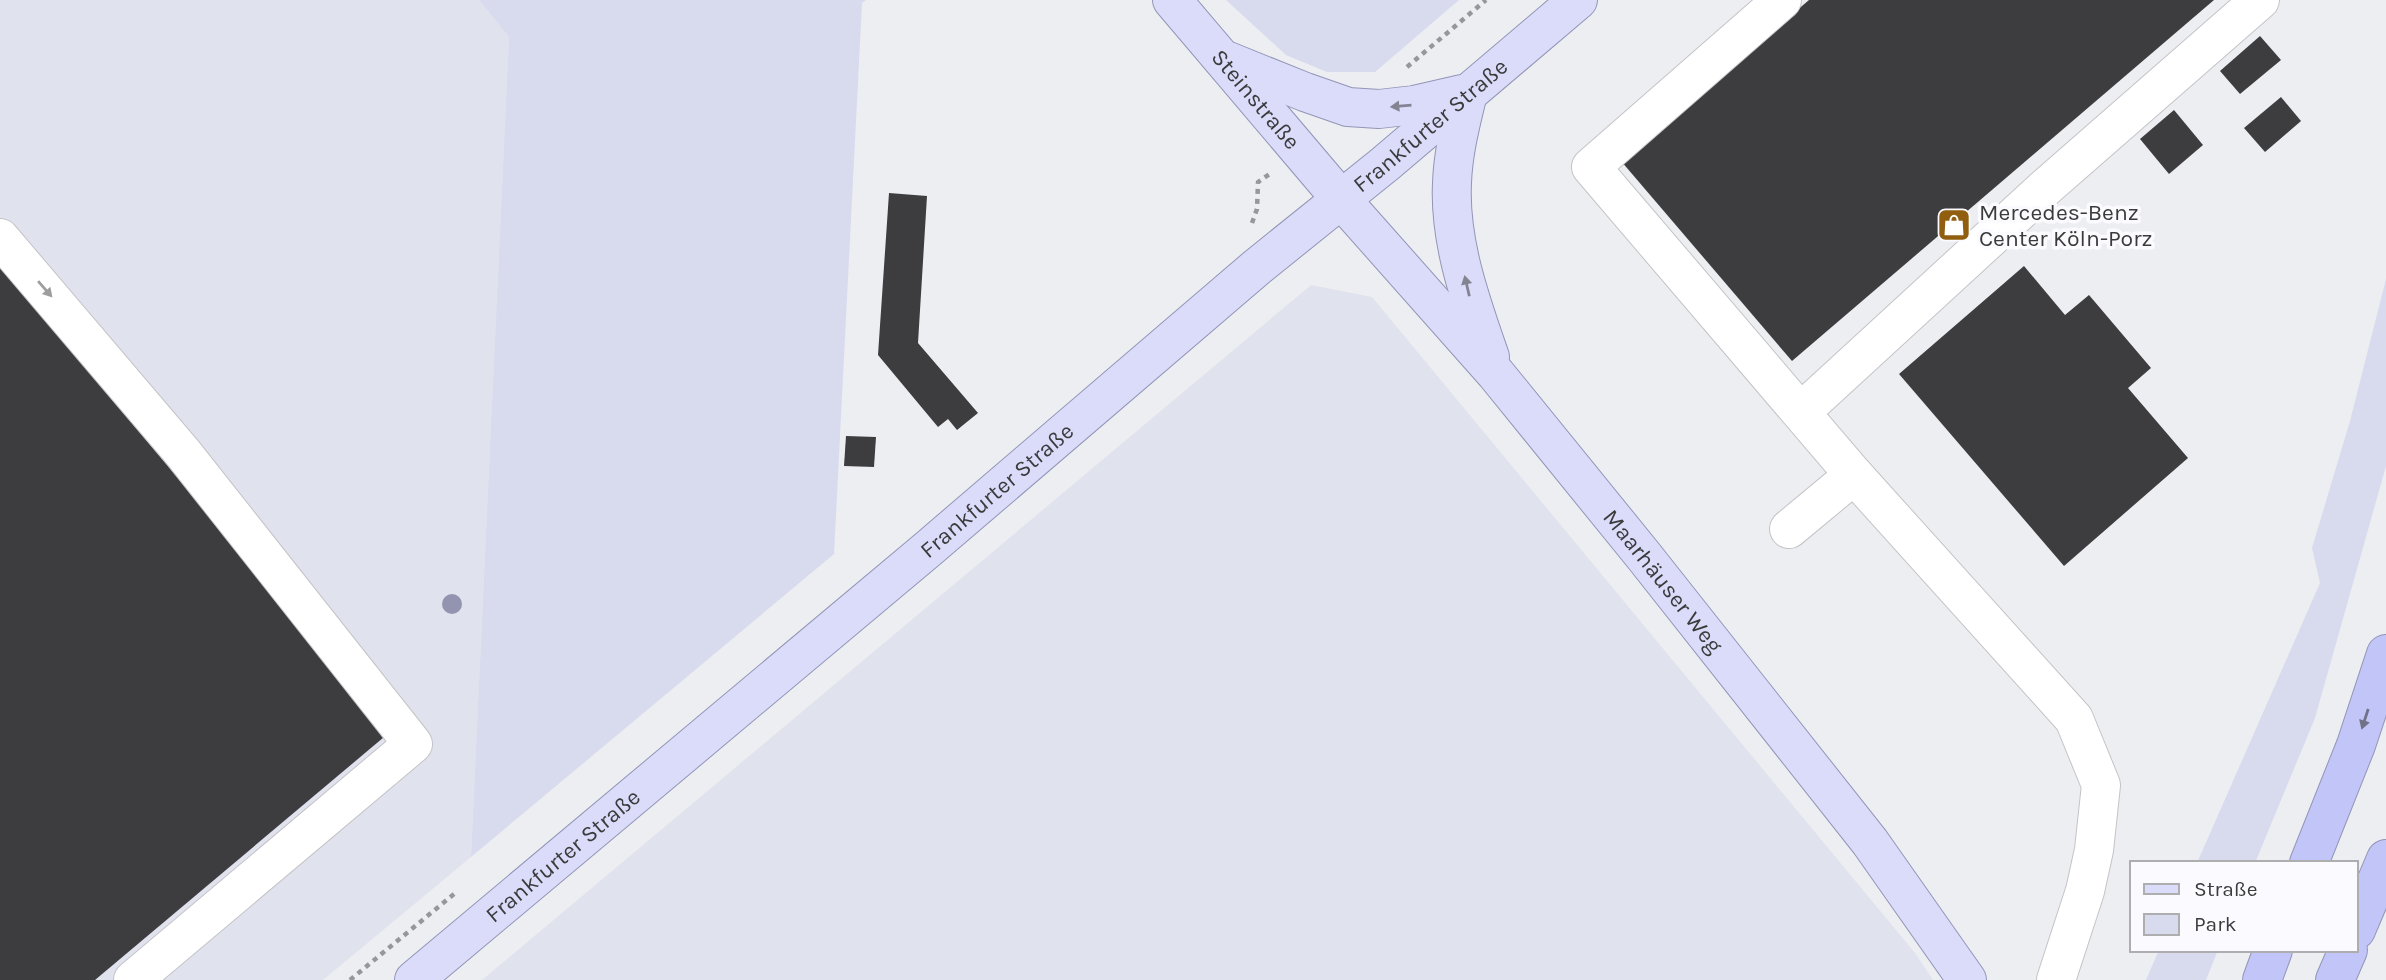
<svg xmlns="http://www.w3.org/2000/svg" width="2386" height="980" viewBox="0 0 2386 980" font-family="Karla,sans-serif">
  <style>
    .built { fill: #e0e2ed }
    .green { fill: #d8daee }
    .building { fill: #3d3d40 }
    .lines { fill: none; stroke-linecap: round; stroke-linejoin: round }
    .minor-casing { stroke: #c4c4c8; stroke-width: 40 }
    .major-casing { stroke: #9295b6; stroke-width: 40 }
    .highway-casing { stroke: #9295b6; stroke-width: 40 }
    .path { stroke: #96979a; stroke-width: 4.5; stroke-dasharray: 5 5; stroke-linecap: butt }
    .minor { stroke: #fff; stroke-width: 38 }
    .major { stroke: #dadcfa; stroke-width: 38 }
    .highway { stroke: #c1c5f7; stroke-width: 38 }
    .tree { fill: #9394af }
    .oneway { fill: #838392 }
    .oneway2 { fill: #9d9d9e }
    .oneway3 { fill: #717287 }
    .labels { text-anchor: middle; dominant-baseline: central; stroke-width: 7; stroke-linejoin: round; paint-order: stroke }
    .street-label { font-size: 23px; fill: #3b3b3c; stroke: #fbfbff }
    .poi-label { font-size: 23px; fill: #3b3b3c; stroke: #fbfbff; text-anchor: start }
  </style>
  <rect width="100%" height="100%" fill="#edeef2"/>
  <!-- built -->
  <g class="built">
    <polygon points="0,0 479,0 509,37 471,857 323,980 0,980"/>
    <polygon points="1311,285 1372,297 1915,953 1933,980 482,980"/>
  </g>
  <!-- green -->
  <g class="green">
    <polygon points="479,0 866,0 862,3 834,554 471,857 509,37"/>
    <polygon points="1226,0 1459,0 1375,72 1327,72 1286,55"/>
    <polygon points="2386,279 2386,466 2315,718 2255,863 2197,863 2320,583 2312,548 2350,421"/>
    <polygon points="2159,950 2218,950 2206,980 2146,980"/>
  </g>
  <!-- building -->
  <g class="building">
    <polygon points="1809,0 2214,0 1792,361 1621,161"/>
    <polygon points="2260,36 2281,60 2240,94 2220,71"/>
    <polygon points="2281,97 2301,121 2265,152 2244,128"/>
    <polygon points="2174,110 2203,145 2169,174 2140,139"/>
    <polygon points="889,193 927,196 918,343 978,413 957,430 948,419 938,427 878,355"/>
    <polygon points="0,265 390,732 95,980 0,980"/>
    <polygon points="2024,266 2065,315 2089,295 2151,368 2128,388 2188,458 2064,566 1899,374"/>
    <polygon points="846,436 876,437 874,467 844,466"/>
  </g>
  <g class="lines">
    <defs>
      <g id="minor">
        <polyline points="1782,0 1591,167 1854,475 2074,719 2101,785 2094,850 2085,891 2056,980"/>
        <polyline points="0,238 183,453 413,744 133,980"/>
        <polyline points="1801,412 2046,187 2260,0"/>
        <polyline points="1789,529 1854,475"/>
      </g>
      <g id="major">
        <path id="s1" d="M 1172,0 L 1340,198 L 1496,374 L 1643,555 L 1870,842 L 1967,980"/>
        <polyline points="1228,61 1305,92 1348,107 1379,109 1414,105 1462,94"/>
        <path d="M 1468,93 C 1461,122 1453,152 1452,183 C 1449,242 1471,302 1490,357"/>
        <path id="s2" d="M 414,980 L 928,549 L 1257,267 L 1385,164 L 1578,0"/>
      </g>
      <g id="highway">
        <polyline points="2309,863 2356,745 2386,654"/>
        <polyline points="2356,930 2386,859"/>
        <polyline points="2262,980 2273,950"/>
        <polyline points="2335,980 2348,950"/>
      </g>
    </defs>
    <!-- minor casing -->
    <use href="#minor" class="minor-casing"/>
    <!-- major casing -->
    <use href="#major" class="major-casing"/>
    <!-- highway casing -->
    <use href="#highway" class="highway-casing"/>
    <!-- path -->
    <g class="path">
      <polyline points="1407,67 1486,0"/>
      <polyline points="1252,223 1257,209 1258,182 1271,173"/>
      <polyline points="350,980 454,894"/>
    </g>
    <!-- minor -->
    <use href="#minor" class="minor"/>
    <!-- major -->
    <use href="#major" class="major"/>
    <!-- highway -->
    <use href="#highway" class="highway"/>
  </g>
  <!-- trees -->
  <circle class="tree" cx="452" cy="604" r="10"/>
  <!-- one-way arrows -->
  <defs><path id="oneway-solid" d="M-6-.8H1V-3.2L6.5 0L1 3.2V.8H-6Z" transform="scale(1.75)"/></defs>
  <g class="oneway">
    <use href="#oneway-solid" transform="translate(1401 106) rotate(175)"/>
    <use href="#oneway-solid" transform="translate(1467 286) rotate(-103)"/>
  </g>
  <use class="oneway2" href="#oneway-solid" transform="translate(45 289) rotate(49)"/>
  <use class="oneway3" href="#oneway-solid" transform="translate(2365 719) rotate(108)"/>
  <!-- icons -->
  <defs>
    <symbol id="shop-square" viewBox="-11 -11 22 22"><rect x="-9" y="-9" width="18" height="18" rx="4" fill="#905e0e" stroke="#fbfbff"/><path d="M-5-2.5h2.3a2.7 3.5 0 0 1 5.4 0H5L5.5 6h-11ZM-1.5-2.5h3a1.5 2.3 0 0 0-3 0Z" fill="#fff"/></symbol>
  </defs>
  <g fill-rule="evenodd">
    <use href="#shop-square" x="1935" y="206" width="38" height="38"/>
  </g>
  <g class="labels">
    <!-- street labels -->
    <g class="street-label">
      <text stroke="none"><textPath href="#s1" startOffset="130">Steinstraße</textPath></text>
      <text stroke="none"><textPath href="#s2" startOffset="1328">Frankfurter Straße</textPath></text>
      <text stroke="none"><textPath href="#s2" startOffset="761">Frankfurter Straße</textPath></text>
      <text stroke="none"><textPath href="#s1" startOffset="761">Maarhäuser Weg</textPath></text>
      <text stroke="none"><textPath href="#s2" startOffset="194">Frankfurter Straße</textPath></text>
    </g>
    <!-- poi labels -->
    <g class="poi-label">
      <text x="1979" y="212">Mercedes-Benz<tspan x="1979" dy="26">Center Köln-Porz</tspan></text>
    </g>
  </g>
  <!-- legend -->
  <rect x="2130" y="861" width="228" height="91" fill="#fbfbff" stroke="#aeaeb1" stroke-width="2"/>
  <rect x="2144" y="884" width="35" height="10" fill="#dadcfa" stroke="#aeaeb1" stroke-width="2"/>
  <text x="2194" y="896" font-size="21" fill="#3b3b3c">Straße</text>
  <rect x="2144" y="914" width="35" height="21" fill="#d8daee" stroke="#aeaeb1" stroke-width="2"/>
  <text x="2194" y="931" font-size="21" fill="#3b3b3c">Park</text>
</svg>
